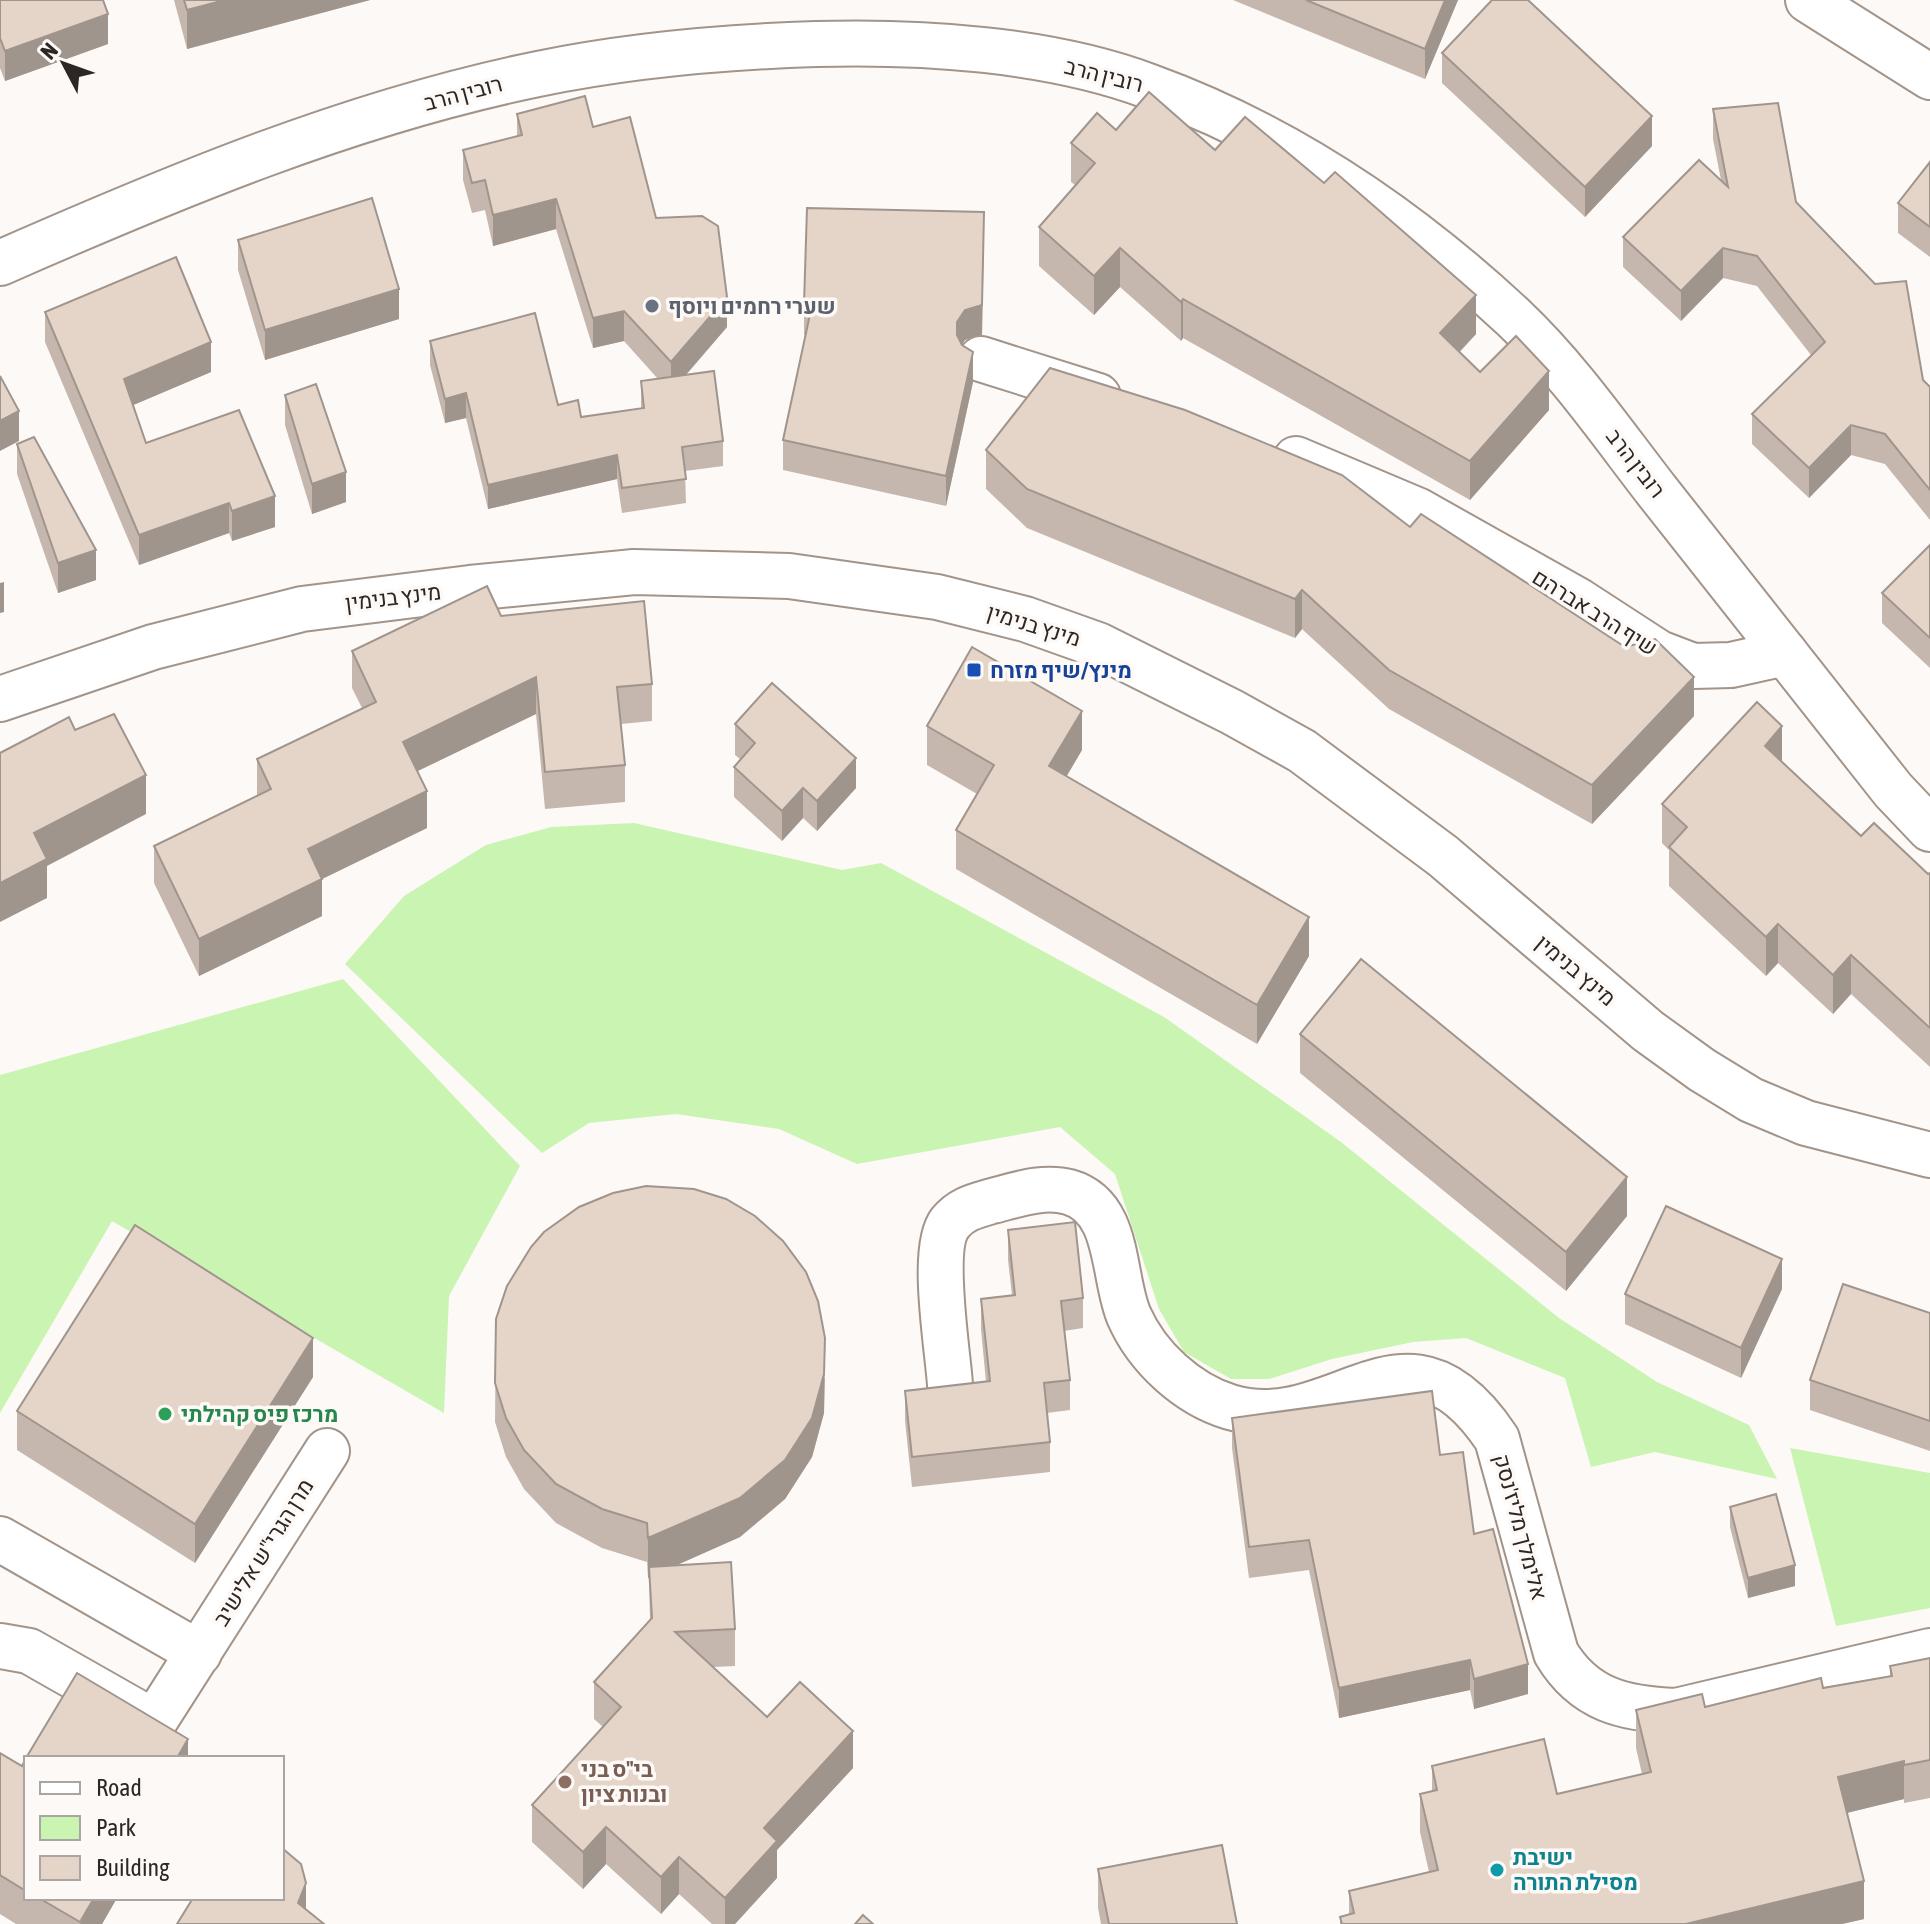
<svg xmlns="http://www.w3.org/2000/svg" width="1930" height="1924" viewBox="0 0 1930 1924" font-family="'Asap Condensed',Heebo,sans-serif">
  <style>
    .green { fill: #caf4b2 }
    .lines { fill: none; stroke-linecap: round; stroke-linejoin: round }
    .minor-casing { stroke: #a39489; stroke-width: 48 }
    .minor { stroke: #fff; stroke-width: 44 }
    .wall { fill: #c5b7ad }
    .shaded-wall { fill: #a0958d }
    .building { fill: #e5d5c9; stroke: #a0958d; stroke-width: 2 }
    .worship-dot { fill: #6b7280; stroke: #fdf9f7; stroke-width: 3 }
    .transit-dot { fill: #1a4fb4; stroke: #fdf9f7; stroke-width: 3 }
    .leisure-dot { fill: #2e9e5b; stroke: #fdf9f7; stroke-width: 3 }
    .education-dot { fill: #8d6e63; stroke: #fdf9f7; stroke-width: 3 }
    .culture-dot { fill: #0f9aa8; stroke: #fdf9f7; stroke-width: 3 }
    .labels { text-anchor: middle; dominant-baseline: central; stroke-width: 7; stroke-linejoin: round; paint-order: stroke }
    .street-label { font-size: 22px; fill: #2d2723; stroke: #fdf9f7 }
    .worship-label { font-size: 22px; font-weight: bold; fill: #5b616d; stroke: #fdf9f7; text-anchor: start }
    .transit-label { font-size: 22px; font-weight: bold; fill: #164399; stroke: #fdf9f7; text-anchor: start }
    .leisure-label { font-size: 22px; font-weight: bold; fill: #27864d; stroke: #fdf9f7; text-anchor: start }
    .education-label { font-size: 22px; font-weight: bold; fill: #785e54; stroke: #fdf9f7; text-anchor: start }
    .culture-label { font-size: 22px; font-weight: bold; fill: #0d838f; stroke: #fdf9f7; text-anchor: start }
  </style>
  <rect width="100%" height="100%" fill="#fdf9f7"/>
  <!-- green -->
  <g class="green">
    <polygon points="634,823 842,870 881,863 1164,1017 1341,1142 1559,1318 1657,1382 1749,1425 1777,1479 1655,1452 1591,1467 1565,1378 1466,1338 1413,1342 1332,1359 1269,1379 1231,1379 1184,1352 1159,1309 1115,1174 1060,1127 857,1164 779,1129 676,1114 589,1123 542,1153 345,964 404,896 486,845 551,827"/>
    <polygon points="343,979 520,1166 449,1296 444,1413 112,1221 0,1413 0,1075"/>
    <polygon points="1790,1448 1930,1473 1930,1608 1836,1626"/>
  </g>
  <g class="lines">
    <defs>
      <g id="minor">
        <polyline points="1808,0 1930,77"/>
        <path d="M 0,263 C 173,187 352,112 538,74 C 630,55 723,47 816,44 C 921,41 1049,49 1148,86 C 1286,136 1407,218 1514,318 C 1568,369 1612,433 1657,491 C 1735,590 1814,690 1893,790 L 1930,829"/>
        <polyline points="981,359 1098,396"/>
        <polyline points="1296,459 1417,510 1579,601 1659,653 1693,666 1731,665 1785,653"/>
        <polyline points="0,699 153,647 302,609 470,588 634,572 789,576 937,597 1025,619 1098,645 1232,712 1302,751 1443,856 1648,1031 1702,1070 1751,1100 1806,1123 1930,1155"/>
        <path d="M 950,1385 C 948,1351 930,1249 950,1223 C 961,1209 975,1206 992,1201 C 1016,1195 1043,1185 1069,1192 C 1121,1207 1112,1277 1129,1316 C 1147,1357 1187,1394 1230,1407 C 1337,1439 1406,1302 1497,1439 L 1556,1653 C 1584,1700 1624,1709 1676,1711 L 1930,1651"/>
        <polyline points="0,1539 199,1653"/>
        <polyline points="0,1646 29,1651 154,1722 327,1451"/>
      </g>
    </defs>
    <!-- minor casing -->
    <use href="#minor" class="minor-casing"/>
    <!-- minor -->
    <use href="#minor" class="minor"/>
  </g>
  <!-- wall -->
  <g class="wall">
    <polygon points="0,0 108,44 5,81 0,68"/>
    <polygon points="174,0 370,0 187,49"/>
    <polygon points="1233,0 1458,0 1425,79"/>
    <polygon points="1442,53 1652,146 1585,217 1442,83"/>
    <polygon points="1713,109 1796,202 1923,380 1930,387 1930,520 1885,464 1851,455 1809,498 1752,444 1752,414 1811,355 1757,286 1723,278 1681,321 1623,267 1623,237 1721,180 1713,139"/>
    <polygon points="517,114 593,127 727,327 686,375 723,441 723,466 685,471 686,503 622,513 617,479 488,509 466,418 445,423 430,365 430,341 581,417 641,408 641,381 658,379 624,341 593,348 556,229 493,246 485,210 472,213 463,180 463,150 517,137"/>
    <polygon points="1116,130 1215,150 1476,334 1460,352 1480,372 1549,410 1470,500 1183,338 1181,341 1120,287 1094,315 1039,266 1039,227 1075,185 1071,182 1071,143"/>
    <polygon points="1930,162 1930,257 1898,233 1898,203"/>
    <polygon points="238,240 399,319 265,360 238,270"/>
    <polygon points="984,242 982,335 965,340 962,345 973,382 946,506 783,470 783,440 806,335 804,335 804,304"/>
    <polygon points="45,312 211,372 133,405 146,443 275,527 232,541 229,533 139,565 45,342"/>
    <polygon points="285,395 346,502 312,514 285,425"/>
    <polygon points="17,444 96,580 58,593 17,474"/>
    <polygon points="986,450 1410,527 1694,716 1592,824 1389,709 1302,629 1295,638 1027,528 986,489"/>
    <polygon points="1930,545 1930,668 1882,623 1882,593"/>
    <polygon points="501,616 652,684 652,721 621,724 625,765 625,802 545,809 536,714 418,771 427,828 322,879 322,916 199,976 154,883 154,846 257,796 257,759 362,708 352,688 352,651"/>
    <polygon points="735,724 856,788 817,831 803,818 782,841 734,797 734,767 740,759 735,755"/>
    <polygon points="927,726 1082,750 1067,776 1309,956 1257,1044 956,869 956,830 977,794 927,765"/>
    <polygon points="1782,763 1861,836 1928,874 1930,873 1930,1067 1851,994 1833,1014 1778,963 1766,976 1669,886 1669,850 1662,843 1662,804"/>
    <polygon points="1300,1034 1627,1216 1566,1291 1300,1073"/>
    <polygon points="1008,1230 1083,1298 1083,1328 1064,1331 1070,1380 1070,1410 1047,1413 1050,1442 1050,1472 912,1487 905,1421 905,1391 986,1382 981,1329 981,1299 1012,1295 1008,1260"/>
    <polygon points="1782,1289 1741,1378 1625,1324 1625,1294"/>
    <polygon points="1930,1313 1930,1451 1810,1410 1810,1380"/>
    <polygon points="496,1319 825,1378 824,1413 812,1457 785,1499 740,1537 674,1566 735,1629 735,1666 713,1667 767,1717 853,1768 777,1850 777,1878 735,1924 712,1924 679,1894 661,1914 606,1864 583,1889 532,1842 532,1805 603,1727 594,1719 594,1682 650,1621 649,1577 648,1578 647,1562 602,1548 556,1523 524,1489 506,1457 495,1422"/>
    <polygon points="313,1377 195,1563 17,1450 17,1411"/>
    <polygon points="1232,1418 1440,1455 1474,1534 1528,1694 1474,1709 1470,1690 1339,1718 1309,1570 1249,1578 1232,1448"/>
    <polygon points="1730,1507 1795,1586 1748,1598 1730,1527"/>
    <polygon points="1930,1658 1930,1798 1904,1803 1904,1799 1847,1813 1864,1919 1842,1924 1340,1924 1340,1917 1349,1914 1349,1891 1429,1872 1420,1832 1420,1794 1432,1791 1432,1766 1557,1794 1642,1774 1636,1748 1636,1710 1705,1707 1890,1676 1890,1666"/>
    <polygon points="0,1753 22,1766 26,1758 26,1898 117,1898 102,1924 16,1924 0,1914"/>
    <polygon points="1098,1869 1237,1924 1101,1924 1098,1908"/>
  </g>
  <!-- shaded-wall -->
  <g class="shaded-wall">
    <polygon points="225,0 370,0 187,49 187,10"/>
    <polygon points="1445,0 1458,0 1425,79 1425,49"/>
    <polygon points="108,14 108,44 5,81 5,51"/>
    <polygon points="1652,116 1652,146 1585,217 1585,187"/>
    <polygon points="556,199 556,229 493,246 493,215"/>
    <polygon points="984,212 982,335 965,340 957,352 957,322"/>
    <polygon points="1120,248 1120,287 1094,315 1094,276"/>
    <polygon points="1723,248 1723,278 1681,321 1681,291"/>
    <polygon points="399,289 399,319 265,360 265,330"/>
    <polygon points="1476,295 1476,334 1440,372 1440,333"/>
    <polygon points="727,297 727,327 671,392 671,362"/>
    <polygon points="1183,299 1183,338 1181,341 1181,302"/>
    <polygon points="624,311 624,341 593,348 593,318"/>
    <polygon points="211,342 211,372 124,409 124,379"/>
    <polygon points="973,352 973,382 946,506 946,476"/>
    <polygon points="1549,371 1549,410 1470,500 1470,461"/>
    <polygon points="466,393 466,418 445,423 445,399"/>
    <polygon points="19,411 19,441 0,451 0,421"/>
    <polygon points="1851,425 1851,455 1809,498 1809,468"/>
    <polygon points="617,455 617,479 488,509 488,485"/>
    <polygon points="346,472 346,502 312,514 312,484"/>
    <polygon points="275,496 275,527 232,541 232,511"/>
    <polygon points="229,503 229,533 139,565 139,535"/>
    <polygon points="96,550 96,580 58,593 58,563"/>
    <polygon points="4,582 4,612 0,613 0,583"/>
    <polygon points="1302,590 1302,629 1295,638 1295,599"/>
    <polygon points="536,677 536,714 403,778 403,742"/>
    <polygon points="1694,677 1694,716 1592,824 1592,785"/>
    <polygon points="1082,711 1082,750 1049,805 1049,766"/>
    <polygon points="1782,726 1782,766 1765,746"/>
    <polygon points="856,758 856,788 817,831 817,801"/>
    <polygon points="146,775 146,814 47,866 47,898 0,922 0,883 34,833"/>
    <polygon points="803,788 803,818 782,841 782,811"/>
    <polygon points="427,791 427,828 322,879 322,916 199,976 199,939 308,849"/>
    <polygon points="1309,917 1309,956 1257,1044 1257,1005"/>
    <polygon points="1778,924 1778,963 1766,976 1766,937"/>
    <polygon points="1851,955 1851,994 1833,1014 1833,975"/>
    <polygon points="1627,1177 1627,1216 1566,1291 1566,1252"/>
    <polygon points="1782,1259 1782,1289 1741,1378 1741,1348"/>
    <polygon points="313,1338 313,1377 195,1563 195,1524"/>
    <polygon points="825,1338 824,1413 812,1457 785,1499 740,1537 648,1578 648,1538"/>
    <polygon points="1795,1565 1795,1586 1748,1598 1748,1578"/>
    <polygon points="1470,1660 1470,1690 1339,1718 1339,1688"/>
    <polygon points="1528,1664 1528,1694 1474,1709 1474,1679"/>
    <polygon points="853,1731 853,1768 777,1850 777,1878 735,1924 725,1924 725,1898 764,1828"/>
    <polygon points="188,1739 188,1758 177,1758"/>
    <polygon points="1904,1761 1904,1799 1838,1815 1838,1777"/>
    <polygon points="606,1827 606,1864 583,1889 583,1852"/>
    <polygon points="679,1857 679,1894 661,1914 661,1877"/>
    <polygon points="1864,1881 1864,1919 1842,1924 1686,1924"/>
    <polygon points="306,1883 306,1922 298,1903"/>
    <polygon points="94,1898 117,1898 102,1924 80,1924"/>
  </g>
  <!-- building -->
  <g class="building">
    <polygon points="0,0 103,0 108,14 5,51 0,38"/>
    <polygon points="184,0 225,0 187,10"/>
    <polygon points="1306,0 1445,0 1425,49"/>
    <polygon points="1492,0 1528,0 1652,116 1585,187 1442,53"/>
    <polygon points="1149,92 1215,150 1245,117 1324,183 1335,172 1476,295 1440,333 1480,372 1516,336 1549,371 1470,461 1183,299 1181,302 1120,248 1094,276 1039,227 1095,163 1071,143 1097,113 1116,130"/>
    <polygon points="585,96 593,127 630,117 656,218 702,216 718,226 727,297 671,362 624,311 593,318 556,199 493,215 485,180 472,183 463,150 522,135 517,114"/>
    <polygon points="1778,103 1796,202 1875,284 1906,281 1923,380 1930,387 1930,490 1885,434 1851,425 1809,468 1752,414 1825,342 1757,256 1723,248 1681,291 1623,237 1699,160 1728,187 1713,109"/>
    <polygon points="1930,162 1930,227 1898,203"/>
    <polygon points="372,198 399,289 265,330 238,240"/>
    <polygon points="807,208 984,212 982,305 965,310 957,322 957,335 962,345 973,352 946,476 783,440 812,305 804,304"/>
    <polygon points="176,257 211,342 124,379 146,443 239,410 275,496 232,511 229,503 139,535 45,312"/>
    <polygon points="535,313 558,405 578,400 581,417 644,408 641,381 714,371 723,441 682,447 686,479 622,488 617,455 488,485 466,393 445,399 430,341"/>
    <polygon points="1050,368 1185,410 1342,475 1410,527 1421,514 1625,647 1655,639 1694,677 1592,785 1389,670 1302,590 1295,599 1027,489 986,450"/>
    <polygon points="0,376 19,411 0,421"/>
    <polygon points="316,384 346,472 312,484 285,395"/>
    <polygon points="34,437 96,550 58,563 17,444"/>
    <polygon points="1930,545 1930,638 1882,593"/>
    <polygon points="487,586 501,616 644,601 652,684 617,687 625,765 545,772 536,677 403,742 427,791 308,849 322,879 199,939 154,846 271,789 257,759 376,702 352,651"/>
    <polygon points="972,647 1082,711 1049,766 1309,917 1257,1005 956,830 994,765 927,726"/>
    <polygon points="772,683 856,758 817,801 803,788 782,811 734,767 755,743 735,724"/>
    <polygon points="1757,702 1782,726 1765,746 1861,836 1874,823 1928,874 1930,873 1930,1028 1851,955 1833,975 1778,924 1766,937 1669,847 1687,827 1662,804"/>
    <polygon points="114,714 146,775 34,833 47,859 0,883 0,753 69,717 75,730"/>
    <polygon points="1361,959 1627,1177 1566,1252 1300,1034"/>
    <polygon points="646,1186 694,1189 726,1199 755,1216 783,1241 806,1272 818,1301 825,1338 824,1374 812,1418 785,1460 740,1498 648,1538 647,1523 602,1509 556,1484 524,1450 506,1418 495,1383 496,1319 507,1286 531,1247 544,1232 579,1207 613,1193"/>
    <polygon points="1666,1206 1782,1259 1741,1348 1625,1294"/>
    <polygon points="1075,1222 1083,1298 1061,1301 1070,1380 1044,1383 1050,1442 912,1457 905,1391 990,1381 981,1299 1015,1295 1008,1230"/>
    <polygon points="135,1225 313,1338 195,1524 17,1411"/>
    <polygon points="1843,1284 1930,1313 1930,1421 1810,1380"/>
    <polygon points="1432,1391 1440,1455 1463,1452 1474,1534 1493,1529 1528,1664 1474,1679 1470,1660 1339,1688 1309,1540 1249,1547 1232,1418"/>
    <polygon points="1776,1494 1795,1565 1748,1578 1730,1507"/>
    <polygon points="731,1562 735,1629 675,1632 767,1717 800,1682 853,1731 764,1828 777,1841 725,1898 679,1857 661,1877 606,1827 583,1852 532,1805 621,1707 594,1682 652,1618 649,1567"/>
    <polygon points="1930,1658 1930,1760 1904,1765 1904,1761 1838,1777 1864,1881 1686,1924 1342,1924 1340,1917 1354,1913 1349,1891 1438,1870 1420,1794 1437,1790 1432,1766 1544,1739 1557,1794 1651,1772 1636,1710 1702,1694 1705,1707 1821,1678 1823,1688 1892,1676 1890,1666"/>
    <polygon points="77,1673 188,1739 177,1758 26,1758"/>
    <polygon points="0,1753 22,1766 26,1758 26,1891 0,1875"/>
    <polygon points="1222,1845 1237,1924 1109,1924 1098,1869"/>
    <polygon points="282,1848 301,1864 306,1883 298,1903 324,1924 177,1924 193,1898 282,1898"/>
    <polygon points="39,1898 94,1898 80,1922"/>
    <polygon points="863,1915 873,1924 855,1924"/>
  </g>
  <!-- markers -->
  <circle class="worship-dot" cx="652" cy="306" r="8"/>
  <rect class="transit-dot" x="966" y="662" width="16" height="16" rx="4"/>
  <circle class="leisure-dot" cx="165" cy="1414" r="8"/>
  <circle class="education-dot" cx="565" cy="1782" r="8"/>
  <circle class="culture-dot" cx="1497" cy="1870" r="8"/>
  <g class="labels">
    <!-- street labels -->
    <g class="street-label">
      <text transform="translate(1104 75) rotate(14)">רובין הרב</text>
      <text transform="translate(463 93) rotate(-15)">רובין הרב</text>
      <text transform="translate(1636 463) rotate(52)">רובין הרב</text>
      <text transform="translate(393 597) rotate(-7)">מינץ בנימין</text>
      <text transform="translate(1595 612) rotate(32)">שיף הרב אברהם</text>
      <text transform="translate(1034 625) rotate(17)">מינץ בנימין</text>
      <text transform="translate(1576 970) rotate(40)">מינץ בנימין</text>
      <text transform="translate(1521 1527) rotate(75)">אלימלך מליז'נסק</text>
      <text transform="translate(263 1552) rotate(-58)">מרן הגרי"ש אלישיב</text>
    </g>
    <!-- worship labels -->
    <g class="worship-label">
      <text x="668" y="306">שערי רחמים ויוסף</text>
    </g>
    <!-- transit labels -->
    <g class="transit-label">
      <text x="990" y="670">מינץ/שיף מזרח</text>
    </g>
    <!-- leisure labels -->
    <g class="leisure-label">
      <text x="181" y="1414">מרכז פיס קהילתי</text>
    </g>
    <!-- education labels -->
    <g class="education-label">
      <text x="581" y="1769">בי"ס בני<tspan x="581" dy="25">ובנות ציון</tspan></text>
    </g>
    <!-- culture labels -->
    <g class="culture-label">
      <text x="1513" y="1857">ישיבת<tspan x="1513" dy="25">מסילת התורה</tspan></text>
    </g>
  </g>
  <!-- legend -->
  <rect x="24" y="1756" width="260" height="144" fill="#fdf9f7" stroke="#aaa5a2" stroke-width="2"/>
  <rect x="40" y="1782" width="40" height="12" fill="#ffffff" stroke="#aaa5a2" stroke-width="2"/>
  <text x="96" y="1796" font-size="24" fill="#2d2723">Road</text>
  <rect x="40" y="1816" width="40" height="24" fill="#caf4b2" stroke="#aaa5a2" stroke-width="2"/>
  <text x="96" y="1836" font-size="24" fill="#2d2723">Park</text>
  <rect x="40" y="1856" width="40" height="24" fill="#e5d5c9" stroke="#aaa5a2" stroke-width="2"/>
  <text x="96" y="1876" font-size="24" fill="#2d2723">Building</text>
  <!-- north arrow -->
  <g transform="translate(64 64) rotate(311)" stroke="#fdf9f7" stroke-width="6" paint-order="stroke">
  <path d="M0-6L14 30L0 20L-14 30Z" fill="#2d2723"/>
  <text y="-12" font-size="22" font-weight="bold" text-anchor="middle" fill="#2d2723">N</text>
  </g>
</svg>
